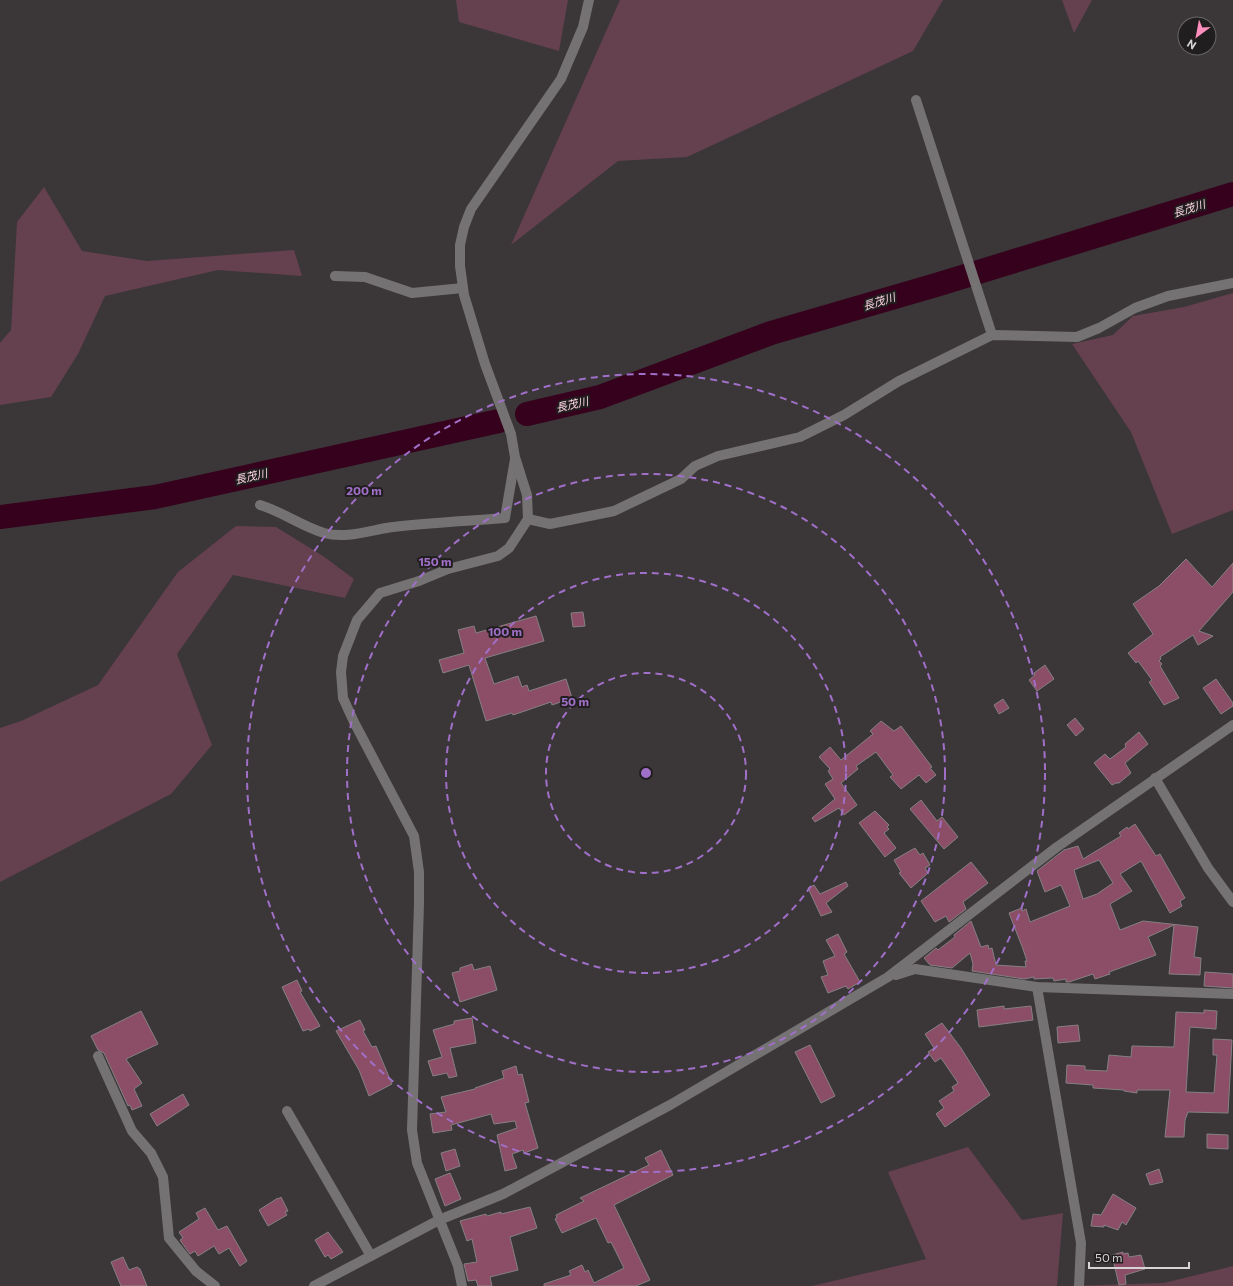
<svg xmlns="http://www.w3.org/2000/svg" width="1233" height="1286" viewBox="0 0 1233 1286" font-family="Commissioner,'Noto Sans JP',sans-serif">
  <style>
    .green { fill: #65414f }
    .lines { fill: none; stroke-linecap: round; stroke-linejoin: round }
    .river { stroke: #36011c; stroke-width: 24 }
    .building { fill: #8c4e67; stroke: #858082; fill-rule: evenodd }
    .minor { stroke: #757273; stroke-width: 10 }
    .ring { fill: none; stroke: #a06fc8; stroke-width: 2; stroke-dasharray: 7 5 }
    .labels { text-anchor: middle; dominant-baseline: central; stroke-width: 4; stroke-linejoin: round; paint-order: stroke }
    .water-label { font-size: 11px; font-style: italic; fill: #fdd6e3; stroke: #211e1f }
    .centre { fill: #a06fc8; stroke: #211e1f; stroke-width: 2 }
    .ring-label { font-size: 12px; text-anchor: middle; font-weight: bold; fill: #a06fc8; stroke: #211e1f; stroke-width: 4; stroke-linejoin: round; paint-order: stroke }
  </style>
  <rect width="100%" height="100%" fill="#3b3638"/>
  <!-- green -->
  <g class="green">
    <polygon points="456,0 568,0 559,51 459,22"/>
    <polygon points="620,0 943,0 913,51 687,157 618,161 511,245"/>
    <polygon points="1062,0 1092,0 1074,33"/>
    <polygon points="44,187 82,251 147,261 294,250 302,276 218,270 105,296 78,354 51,397 0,405 0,343 11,330 17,222"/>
    <polygon points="1233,293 1233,510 1172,534 1131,432 1072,344 1113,335 1133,316 1184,307"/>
    <polygon points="236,526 276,527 323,556 354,579 345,598 233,575 177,654 212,745 171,794 0,882 0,728 21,721 98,685 178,572"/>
    <polygon points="968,1147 1022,1220 1063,1213 1057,1286 812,1286 926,1259 888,1172"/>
    <polygon points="1233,1266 1233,1286 1068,1286 1164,1283"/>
  </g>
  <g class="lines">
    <!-- river -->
    <g class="river">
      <polyline points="527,414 600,397 771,333 936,285 1233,194"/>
      <polyline points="0,517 155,497 499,421"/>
    </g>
  </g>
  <!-- building -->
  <g class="building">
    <polygon points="1186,559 1212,587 1233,563 1233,592 1199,631 1213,636 1198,645 1193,635 1160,657 1161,659 1159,661 1162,664 1160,666 1179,698 1164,705 1149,682 1152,680 1138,661 1136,663 1128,653 1153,634 1133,604 1159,586"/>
    <polygon points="583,612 585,626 573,627 571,613"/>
    <polygon points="536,616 544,641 485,658 494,684 518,676 522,687 527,685 529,691 566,679 572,698 552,705 551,702 513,715 512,713 486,721 469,665 443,673 439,660 464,653 458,630 474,626 476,633"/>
    <polygon points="1045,665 1054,679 1037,691 1029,680 1035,675 1034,673"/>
    <polygon points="1216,679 1233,703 1233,706 1221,714 1203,688"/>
    <polygon points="1003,699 1009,708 999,714 994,705"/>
    <polygon points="1075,718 1084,729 1076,736 1067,725"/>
    <polygon points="881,721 894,731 901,726 932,767 930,768 936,775 926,783 919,775 901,789 890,777 893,775 876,752 856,766 858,769 841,783 857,805 844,815 839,808 815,822 812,818 835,799 825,784 833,779 828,771 830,769 819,757 830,747 841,760 873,734 870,731"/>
    <polygon points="1139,732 1148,744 1125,763 1131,773 1119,783 1116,783 1112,785 1094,763 1105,754 1110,759 1126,747 1125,744"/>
    <polygon points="921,800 937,821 942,817 958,837 944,849 910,809"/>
    <polygon points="875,811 889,825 887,827 889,829 884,833 896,848 885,857 859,823"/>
    <path d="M 1135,824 L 1156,856 L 1160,854 L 1185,898 L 1180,901 L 1182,906 L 1170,913 L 1141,861 L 1120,874 L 1132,891 L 1110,904 L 1120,930 L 1143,921 L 1198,927 L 1194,957 L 1201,958 L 1200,975 L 1169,974 L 1174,925 L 1148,937 L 1156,955 L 1109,972 L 1110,974 L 1095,979 L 1093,974 L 1069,982 L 1066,982 L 1066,979 L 1054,981 L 1053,978 L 1034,979 L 1034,977 L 1024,979 L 972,971 L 973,964 L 970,953 L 952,968 L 930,965 L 924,958 L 936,948 L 938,950 L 955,937 L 954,935 L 971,921 L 981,947 L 988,945 L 989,949 L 992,948 L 996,965 L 1026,967 L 1025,961 L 1027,961 L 1023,949 L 1009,913 L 1022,908 L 1022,911 L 1026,909 L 1030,922 L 1070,906 L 1061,885 L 1045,892 L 1037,871 L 1064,850 L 1078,846 L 1083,859 L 1121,836 L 1119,833 L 1127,827 L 1128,829 ZM 1099,860 L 1113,883 L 1097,894 L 1083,899 L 1074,870 Z"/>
    <polygon points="915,848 920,855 923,853 930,865 925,868 928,873 911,888 899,873 901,872 894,860"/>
    <polygon points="971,862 988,883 963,902 966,909 949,922 946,916 935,922 921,901"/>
    <polygon points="846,882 848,886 826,903 832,912 821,916 808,888 814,885 820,894"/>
    <polygon points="838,934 847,952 844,954 860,982 848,989 846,986 828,993 821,977 828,975 823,961 835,956 826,940"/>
    <polygon points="472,964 474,970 490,966 497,990 460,1002 452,973 460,971 460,968"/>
    <polygon points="1205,972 1233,974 1233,988 1204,986"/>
    <polygon points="297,980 302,991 300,992 320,1026 310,1031 309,1029 303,1031 282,987"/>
    <polygon points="1004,1006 1004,1009 1031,1006 1033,1020 979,1027 977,1010"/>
    <polygon points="1204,1010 1217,1011 1216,1029 1190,1027 1186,1092 1214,1093 1217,1055 1213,1055 1213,1039 1232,1040 1228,1113 1188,1112 1185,1120 1184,1137 1165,1137 1170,1090 1137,1090 1137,1093 1124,1091 1124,1090 1093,1088 1093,1085 1066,1083 1067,1065 1085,1066 1085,1070 1107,1071 1109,1055 1131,1057 1132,1046 1174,1047 1176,1012 1204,1013"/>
    <polygon points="141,1011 158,1044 126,1059 142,1083 134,1089 142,1106 132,1110 130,1105 128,1106 104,1053 98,1050 91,1036"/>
    <polygon points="472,1018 476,1043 450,1048 457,1076 449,1078 447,1073 433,1076 428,1061 442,1057 433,1030 454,1024 454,1021"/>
    <polygon points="360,1020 365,1030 363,1031 372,1047 376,1046 392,1084 369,1096 359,1070 336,1031"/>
    <polygon points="942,1023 961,1048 990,1095 945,1127 936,1114 944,1108 939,1101 954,1091 952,1087 958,1083 941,1058 935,1062 928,1052 934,1048 925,1034"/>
    <polygon points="1078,1025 1080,1041 1058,1043 1057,1027"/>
    <polygon points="810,1045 835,1096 821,1103 795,1052"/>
    <polygon points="516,1066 518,1075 522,1074 529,1102 525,1103 538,1148 524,1153 523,1150 512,1154 517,1168 505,1171 497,1135 517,1128 515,1121 494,1124 491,1114 451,1125 452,1130 433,1133 430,1114 446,1112 441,1097 475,1089 475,1088 504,1078 502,1071"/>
    <polygon points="183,1094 189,1105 157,1126 150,1114"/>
    <polygon points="1207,1134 1228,1135 1228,1149 1207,1148"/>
    <polygon points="455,1149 460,1166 446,1171 441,1153"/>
    <polygon points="661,1150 673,1175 614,1205 650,1280 636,1286 544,1286 544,1284 571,1275 569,1271 582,1265 585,1272 588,1270 594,1283 624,1268 611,1242 608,1243 596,1218 562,1233 555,1219 557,1218 556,1215 584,1201 580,1198 649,1165 645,1158"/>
    <polygon points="1159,1169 1163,1182 1150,1185 1146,1174"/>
    <polygon points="450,1173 461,1199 445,1206 435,1179"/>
    <polygon points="1113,1194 1136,1208 1126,1225 1122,1222 1118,1230 1104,1225 1104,1227 1091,1226 1093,1214 1101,1215"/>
    <polygon points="281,1197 288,1211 285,1212 287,1215 268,1226 259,1210 278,1198 278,1199"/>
    <polygon points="530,1207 537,1228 510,1237 518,1270 490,1277 492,1286 478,1286 476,1280 468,1281 464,1264 477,1262 472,1239 467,1241 460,1221 486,1214 487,1216 501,1212 501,1214"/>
    <polygon points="205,1208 218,1230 227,1226 247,1261 240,1266 229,1248 219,1254 214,1246 198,1256 195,1251 190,1254 182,1243 180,1240 183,1238 179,1232 199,1219 196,1213"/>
    <polygon points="328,1232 343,1252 331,1259 328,1255 325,1257 315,1240"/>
    <polygon points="1123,1252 1123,1254 1128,1253 1129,1257 1141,1255 1145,1269 1125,1275 1126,1284 1119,1285 1112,1255"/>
    <polygon points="123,1257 129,1270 137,1267 140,1269 147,1286 121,1286 111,1262"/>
  </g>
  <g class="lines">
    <!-- minor -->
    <g class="minor">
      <polyline points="916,100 992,335"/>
      <polyline points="335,276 365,277 412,293 463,288"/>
      <path d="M 260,505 C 283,512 301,526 324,533 C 347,539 370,530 393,527 C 430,523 468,521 505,518 L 515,459"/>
      <polyline points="528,519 550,524 614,511 681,479 695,466 718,456 800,437 844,415 899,381 992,335 1077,337 1099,328 1135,308 1168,296 1233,283"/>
      <polyline points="1155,778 1208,868 1233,902"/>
      <polyline points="896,975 915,969 1037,987 1233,994"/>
      <polyline points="1037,987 1081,1243 1079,1286"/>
      <polyline points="98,1056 132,1131 151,1153 163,1177 169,1238 196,1271 215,1286"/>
      <polyline points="287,1111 371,1256"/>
      <polyline points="314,1286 439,1220 503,1194 670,1105 888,977 1057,847 1233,725"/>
      <polyline points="462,1286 458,1266 417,1163 412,1130 419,904 419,872 414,836 354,722 343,698 341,672 343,656 357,620 380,593 419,581 448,569 498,556 509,548 528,519 527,495 515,457 511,434 485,364 464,295 460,266 460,245 464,227 471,209 561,79 583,27 589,0"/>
    </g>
  </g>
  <!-- distance rings -->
  <g class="ring">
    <circle cx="646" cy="773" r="100"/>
    <circle cx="646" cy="773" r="200"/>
    <circle cx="646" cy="773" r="299"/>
    <circle cx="646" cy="773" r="399"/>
  </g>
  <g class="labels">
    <!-- water labels -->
    <g class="water-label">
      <text transform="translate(1189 208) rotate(-17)">長茂川</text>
      <text transform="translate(879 301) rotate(-17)">長茂川</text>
      <text transform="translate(572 404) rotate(-13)">長茂川</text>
      <text transform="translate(251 476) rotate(-13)">長茂川</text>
    </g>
  </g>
  <circle cx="646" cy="773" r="6" class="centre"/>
  <g class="ring-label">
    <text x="364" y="495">200 m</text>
    <text x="435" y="566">150 m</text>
    <text x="505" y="636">100 m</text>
    <text x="575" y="706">50 m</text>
  </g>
  <!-- north arrow -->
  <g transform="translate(1197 36) rotate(212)"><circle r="19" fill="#211e1f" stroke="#6a6768"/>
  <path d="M0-3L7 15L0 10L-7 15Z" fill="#fe8ebc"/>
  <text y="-6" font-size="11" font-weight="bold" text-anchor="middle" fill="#d7d4d5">N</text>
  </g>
  <!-- scale -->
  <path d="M1089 1262v6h100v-6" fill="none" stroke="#d7d4d5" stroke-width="2"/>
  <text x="1095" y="1262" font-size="12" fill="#d7d4d5" stroke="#211e1f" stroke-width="3" paint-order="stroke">50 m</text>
</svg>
